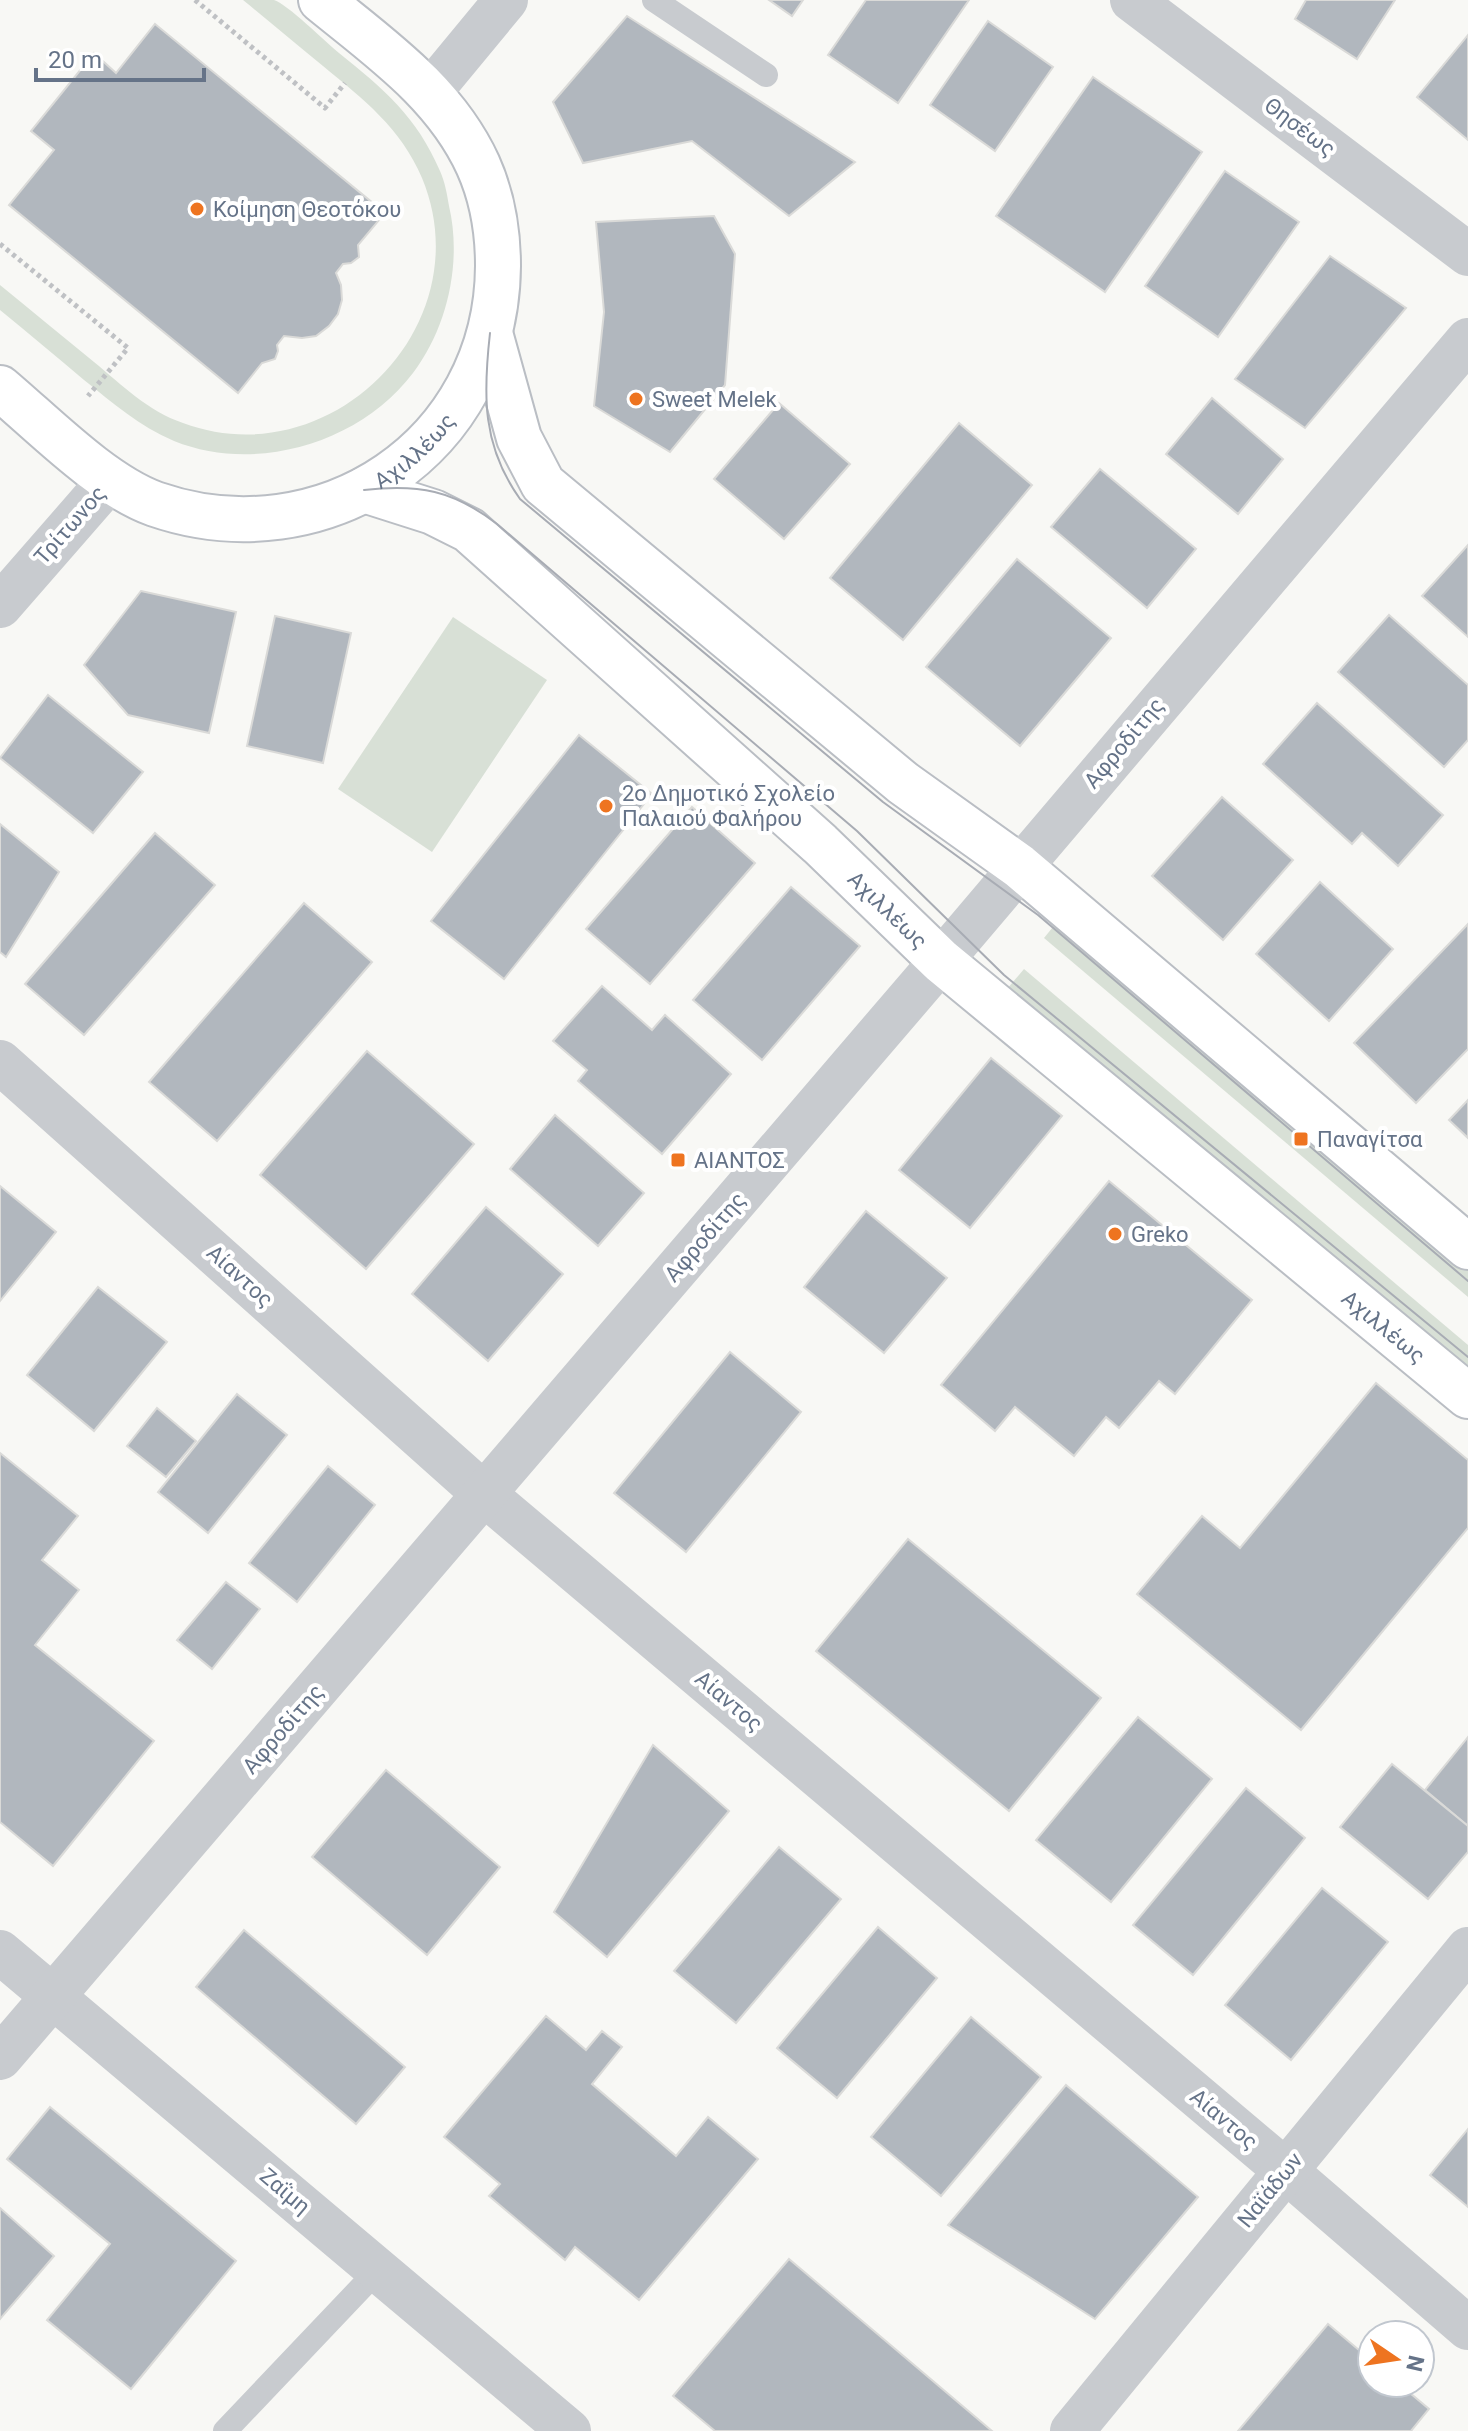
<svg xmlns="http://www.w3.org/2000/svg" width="1468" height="2431" viewBox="0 0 1468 2431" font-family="Roboto,sans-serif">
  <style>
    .green { fill: #d8e0d6 }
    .building { fill: #b1b7be; stroke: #dadad8; stroke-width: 2 }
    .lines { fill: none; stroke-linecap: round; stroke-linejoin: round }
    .secondary-casing { stroke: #babec4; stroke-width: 48 }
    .path { stroke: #bfc1c4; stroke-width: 5; stroke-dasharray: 4 4; stroke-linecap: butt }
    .service { stroke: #c8cbcf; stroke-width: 24 }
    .minor { stroke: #c8cbcf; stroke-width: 44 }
    .tertiary { stroke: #c8cbcf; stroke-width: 44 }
    .secondary { stroke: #fff; stroke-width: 44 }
    .tram { stroke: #a8acb4; stroke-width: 2 }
    .poi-dot { fill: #ee7420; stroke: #fff; stroke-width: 3 }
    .labels { text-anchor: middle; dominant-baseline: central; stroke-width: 8; stroke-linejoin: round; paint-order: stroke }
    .street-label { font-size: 22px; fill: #657388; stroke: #fff }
    .poi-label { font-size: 22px; fill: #657388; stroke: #fff; text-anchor: start }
  </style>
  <rect width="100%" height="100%" fill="#f8f8f5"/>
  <!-- green -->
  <g class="green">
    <path d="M 243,0 C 252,0 265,0 274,0 C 286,3 327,43 339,53 C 384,89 417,117 440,171 C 445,182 447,194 449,206 C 462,261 448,327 413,373 C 360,443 256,474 174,441 C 139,426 113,403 84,380 C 56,356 28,333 0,310 L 0,285 C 31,310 62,336 94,362 C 122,385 148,411 183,423 C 331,478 483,325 422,178 C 401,128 363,99 323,66 C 296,44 270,22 243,0 Z"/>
    <polygon points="453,617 547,680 432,852 338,789"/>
    <polygon points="1057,922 1468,1270 1468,1297 1044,938"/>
    <polygon points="1024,969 1468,1345 1468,1371 1007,989"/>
  </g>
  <!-- building -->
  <g class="building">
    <polygon points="769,0 803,0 792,16"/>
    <polygon points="866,0 969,0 898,103 828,55"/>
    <polygon points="1306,0 1395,0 1357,59 1295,19"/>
    <polygon points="627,16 855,162 789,216 692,141 583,163 553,102"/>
    <polygon points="988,21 1053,67 995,151 930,105"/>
    <polygon points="155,24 385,213 358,245 359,257 351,263 343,264 336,273 341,285 342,300 338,314 329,326 316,336 302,338 284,336 277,345 278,351 275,359 262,363 238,393 9,205 54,150 31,131 94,53 116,73"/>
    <polygon points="1468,35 1468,140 1417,97"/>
    <polygon points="1093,77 1202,152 1105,292 996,216"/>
    <polygon points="1225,171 1299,222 1218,337 1145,286"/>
    <polygon points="714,216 735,254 725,385 670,452 594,406 604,312 596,222"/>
    <polygon points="1330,256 1406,308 1305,428 1235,379"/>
    <polygon points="1212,398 1283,459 1238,514 1166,454"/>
    <polygon points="779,403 850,464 784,539 714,479"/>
    <polygon points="959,423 1032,485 903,640 830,578"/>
    <polygon points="1100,469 1196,549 1147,608 1051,527"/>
    <polygon points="1468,545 1468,637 1422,596"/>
    <polygon points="1017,559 1111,638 1020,746 926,667"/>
    <polygon points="141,591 236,612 209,733 128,715 84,665"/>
    <polygon points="1389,615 1468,685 1468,740 1444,767 1338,672"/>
    <polygon points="275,616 351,633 323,763 247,746"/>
    <polygon points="48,695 143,772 93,833 0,758"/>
    <polygon points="1317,703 1443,815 1398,866 1362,833 1352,844 1263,764"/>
    <polygon points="579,735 652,794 504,979 431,921"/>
    <polygon points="1222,797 1293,860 1223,940 1152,876"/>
    <polygon points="692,807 755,863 650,984 586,929"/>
    <polygon points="0,824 59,872 6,957 0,952"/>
    <polygon points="155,833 215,885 84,1035 25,984"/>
    <polygon points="1320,882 1393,949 1329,1021 1256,954"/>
    <polygon points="791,887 860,946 762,1060 693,1000"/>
    <polygon points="304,903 372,962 217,1141 149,1082"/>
    <polygon points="1468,924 1468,1049 1416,1103 1354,1043"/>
    <polygon points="602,986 652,1030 665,1015 731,1074 662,1154 578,1081 587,1070 553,1041"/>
    <polygon points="367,1051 474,1144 366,1269 260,1175"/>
    <polygon points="991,1058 1062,1116 970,1228 899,1170"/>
    <polygon points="1468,1100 1468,1138 1449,1120"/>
    <polygon points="555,1115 644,1193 598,1246 510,1169"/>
    <polygon points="1109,1181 1252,1300 1175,1394 1159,1381 1119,1428 1106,1417 1074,1456 1015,1407 995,1431 941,1385"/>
    <polygon points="0,1186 56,1232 0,1301"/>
    <polygon points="486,1207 563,1274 488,1361 412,1294"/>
    <polygon points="866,1211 947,1278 884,1353 804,1287"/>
    <polygon points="98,1287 167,1342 94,1431 27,1375"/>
    <polygon points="730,1352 801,1412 686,1552 614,1493"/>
    <polygon points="1376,1383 1468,1460 1468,1528 1301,1730 1137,1594 1202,1516 1240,1548"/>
    <polygon points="237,1394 287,1435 208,1533 158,1492"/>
    <polygon points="157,1408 196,1441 166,1477 127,1446"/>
    <polygon points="0,1453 78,1516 42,1560 79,1590 35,1645 154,1741 53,1866 0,1822"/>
    <polygon points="328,1466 375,1505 297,1602 249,1563"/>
    <polygon points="908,1539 1101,1698 1009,1811 816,1651"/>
    <polygon points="226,1582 260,1609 212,1669 177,1640"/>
    <polygon points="1138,1717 1212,1779 1111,1902 1036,1840"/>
    <polygon points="1468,1737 1468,1826 1425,1790"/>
    <polygon points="653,1745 729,1811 607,1957 554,1912"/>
    <polygon points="1392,1764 1468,1826 1468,1852 1428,1899 1340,1827"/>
    <polygon points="386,1770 500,1867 427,1955 312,1857"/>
    <polygon points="1246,1788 1305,1838 1193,1975 1133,1925"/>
    <polygon points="779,1847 841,1899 736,2023 674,1971"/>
    <polygon points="1322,1888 1388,1942 1291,2060 1225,2005"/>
    <polygon points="878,1927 937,1978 837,2098 777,2048"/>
    <polygon points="244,1930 405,2067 356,2124 196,1987"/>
    <polygon points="546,2016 586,2050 602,2031 622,2047 592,2084 676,2156 708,2117 758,2159 639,2300 575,2247 565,2260 489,2196 500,2184 444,2137"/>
    <polygon points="971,2017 1041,2077 941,2196 871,2137"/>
    <polygon points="1066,2085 1198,2197 1095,2319 948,2225"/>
    <polygon points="50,2107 236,2261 131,2389 47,2320 110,2244 7,2159"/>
    <polygon points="1468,2129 1468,2207 1430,2175"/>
    <polygon points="0,2208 54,2256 0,2319"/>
    <polygon points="789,2259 992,2431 715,2431 673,2396"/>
    <polygon points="1328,2324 1372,2361 1372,2383 1398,2383 1429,2409 1411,2431 1238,2431"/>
  </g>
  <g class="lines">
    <defs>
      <g id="secondary">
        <polyline points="490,333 519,438 543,484 903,783 1019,866 1468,1247"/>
        <path id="s1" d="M 0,388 C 44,425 102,485 155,504 C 323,562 497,447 498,266 C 498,232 492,196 478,165 C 445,93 381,49 321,0"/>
        <path id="s2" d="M 364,490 L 433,512 L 469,530 L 820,844 L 941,961 L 1468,1396"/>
      </g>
    </defs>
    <!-- secondary casing -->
    <use href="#secondary" class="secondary-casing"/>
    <!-- path -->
    <g class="path">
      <polyline points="195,0 325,108 345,83"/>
      <polyline points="0,244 128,348 88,396"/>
    </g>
    <!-- service -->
    <g class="service">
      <polyline points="654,0 766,75"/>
      <polyline points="225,2431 378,2270"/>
    </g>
    <!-- minor -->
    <g class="minor">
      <polyline points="1132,0 1468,254"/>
      <polyline points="430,92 506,0"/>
      <polyline points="0,606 109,481"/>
      <polyline points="0,1062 484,1494 1286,2171 1468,2328"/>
      <polyline points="0,1952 569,2431"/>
    </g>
    <!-- tertiary -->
    <g class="tertiary">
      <polyline points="0,2058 941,961 1468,340"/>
      <polyline points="1072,2431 1468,1949"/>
    </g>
    <!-- secondary -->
    <use href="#secondary" class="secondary"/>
    <!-- tram -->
    <g class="tram">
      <path d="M 490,333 C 483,395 482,446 520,499 L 883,802 L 1038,915 L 1468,1281"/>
      <path d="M 364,490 C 419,484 453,490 497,524 L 857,831 L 1004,975 L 1468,1357"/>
    </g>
  </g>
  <!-- markers -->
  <g class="poi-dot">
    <circle cx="197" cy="209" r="8"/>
    <circle cx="636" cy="399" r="8"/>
    <circle cx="606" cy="806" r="8"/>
    <rect x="1293" y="1131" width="16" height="16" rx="4"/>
    <rect x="670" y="1152" width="16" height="16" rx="4"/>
    <circle cx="1115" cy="1234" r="8"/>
  </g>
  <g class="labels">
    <!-- street labels -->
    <g class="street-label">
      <text transform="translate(1300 127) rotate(37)">Θησέως</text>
      <text stroke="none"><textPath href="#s1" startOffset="474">Αχιλλέως</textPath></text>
      <text transform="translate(70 525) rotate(-49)">Τρίτωνος</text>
      <text transform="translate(1124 743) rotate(-50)">Αφροδίτης</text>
      <text stroke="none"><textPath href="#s2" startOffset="678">Αχιλλέως</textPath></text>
      <text transform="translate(705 1237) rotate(-49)">Αφροδίτης</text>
      <text transform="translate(240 1276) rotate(42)">Αίαντος</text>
      <text stroke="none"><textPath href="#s2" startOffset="1326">Αχιλλέως</textPath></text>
      <text transform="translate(729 1701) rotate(40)">Αίαντος</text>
      <text transform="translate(283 1729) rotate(-49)">Αφροδίτης</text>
      <text transform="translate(1224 2119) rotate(40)">Αίαντος</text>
      <text transform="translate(1270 2190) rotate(-51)">Ναϊάδων</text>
      <text transform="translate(285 2191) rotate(40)">Ζαΐμη</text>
    </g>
    <!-- poi labels -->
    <g class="poi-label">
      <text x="213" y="209">Κοίμηση Θεοτόκου</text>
      <text x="652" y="399">Sweet Melek</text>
      <text x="622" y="793">2ο Δημοτικό Σχολείο<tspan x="622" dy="25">Παλαιού Φαλήρου</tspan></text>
      <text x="1317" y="1139">Παναγίτσα</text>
      <text x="694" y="1160">ΑΙΑΝΤΟΣ</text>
      <text x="1131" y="1234">Greko</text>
    </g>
  </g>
  <!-- north arrow -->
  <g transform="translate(1396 2359) rotate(103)"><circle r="38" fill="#ffffff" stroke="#c1c7cf" stroke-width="2"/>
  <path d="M0-6L14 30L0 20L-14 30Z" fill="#ee7420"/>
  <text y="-12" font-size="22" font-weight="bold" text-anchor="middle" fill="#657388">N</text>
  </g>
  <!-- scale -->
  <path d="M36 68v12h168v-12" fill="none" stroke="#657388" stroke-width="4"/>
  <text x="48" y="68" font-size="24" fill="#657388" stroke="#ffffff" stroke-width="6" paint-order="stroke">20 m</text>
</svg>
